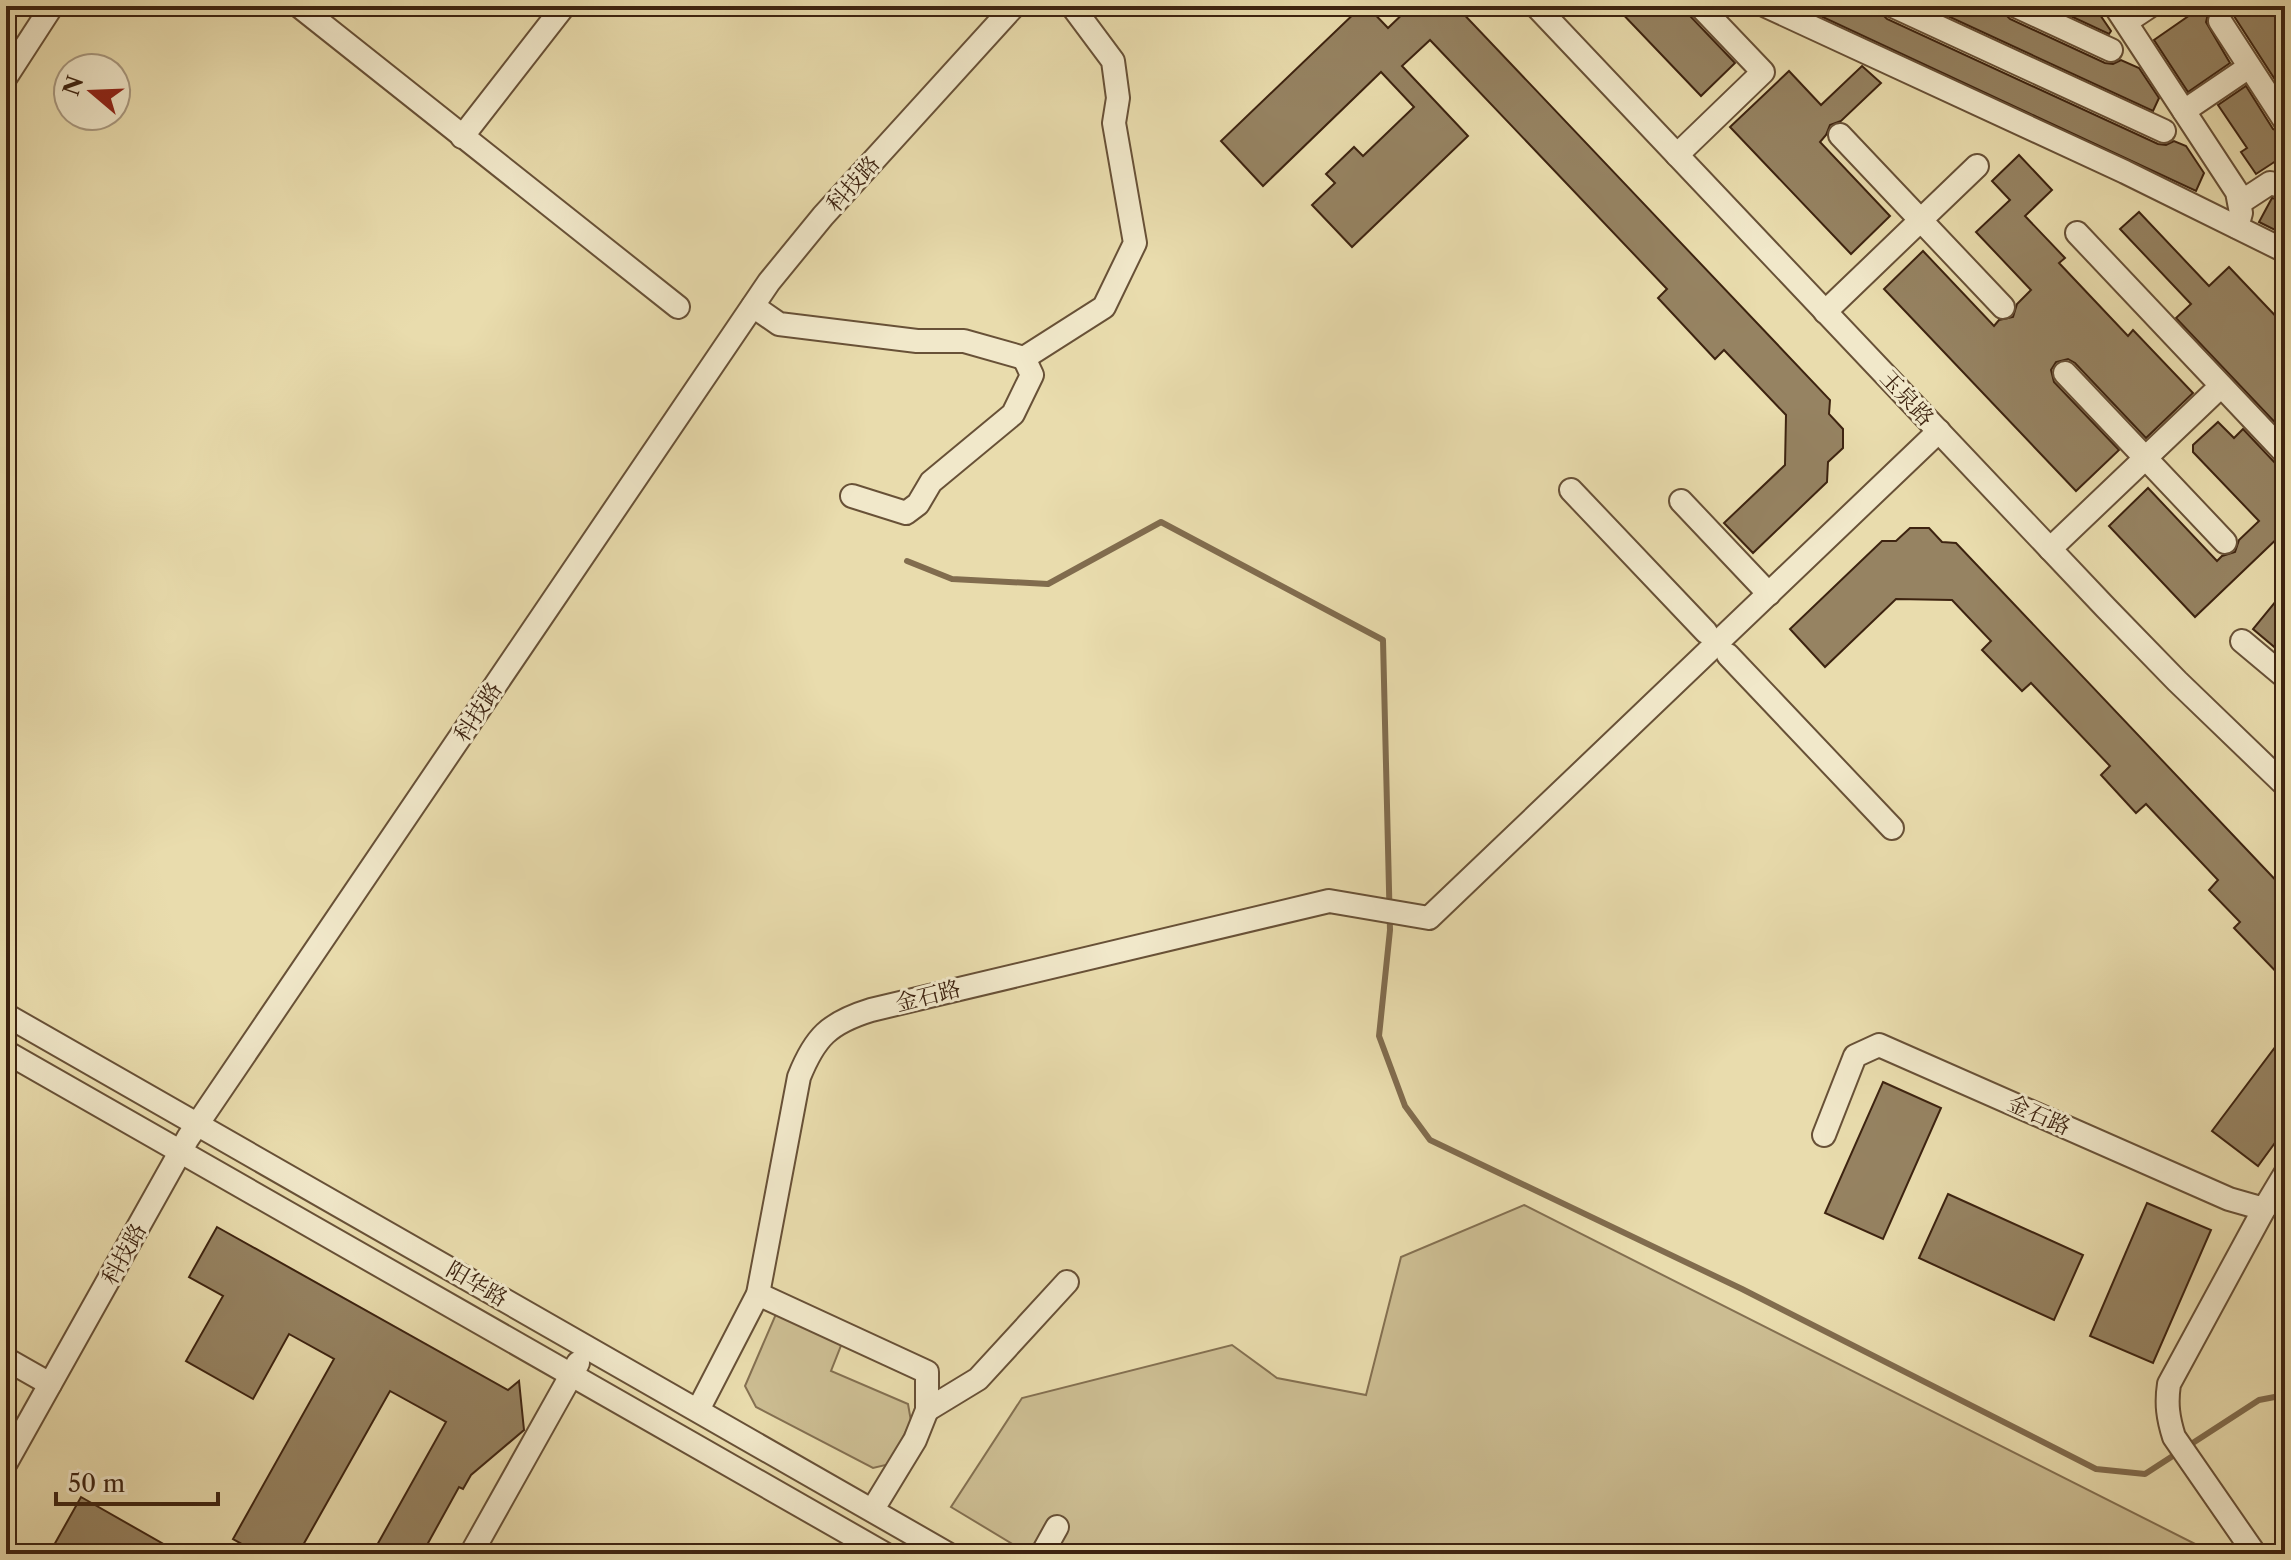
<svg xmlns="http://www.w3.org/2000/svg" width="2291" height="1560" viewBox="0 0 2291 1560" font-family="'Libre Caslon Text','Noto Serif SC',serif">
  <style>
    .green { fill: #ccbd92; stroke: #847051; stroke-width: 2 }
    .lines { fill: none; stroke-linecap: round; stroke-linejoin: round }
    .stream { stroke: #816c4e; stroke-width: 6 }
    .building { fill: #968362; stroke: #3d2310; stroke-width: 2 }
    .minor-casing { stroke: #685137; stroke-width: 26 }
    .minor { stroke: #f1e8ca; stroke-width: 22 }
    .labels { text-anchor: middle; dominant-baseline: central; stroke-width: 6; stroke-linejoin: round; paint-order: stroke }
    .street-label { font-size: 22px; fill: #3d2310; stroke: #f1e8ca }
  </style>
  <rect width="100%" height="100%" fill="#e9dcad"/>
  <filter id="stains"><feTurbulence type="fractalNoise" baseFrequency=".0025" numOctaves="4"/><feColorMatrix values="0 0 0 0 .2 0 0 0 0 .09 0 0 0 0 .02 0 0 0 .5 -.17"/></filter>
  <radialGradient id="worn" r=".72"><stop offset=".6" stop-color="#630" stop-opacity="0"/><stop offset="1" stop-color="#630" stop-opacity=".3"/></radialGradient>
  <!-- green -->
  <g class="green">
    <polygon points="1524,1205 2215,1554 1029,1554 951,1507 1022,1398 1232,1345 1277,1378 1366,1395 1401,1257"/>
    <polygon points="776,1314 842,1343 831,1371 908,1404 911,1421 890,1464 873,1468 756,1407 745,1386"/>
  </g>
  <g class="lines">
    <!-- stream -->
    <polyline class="stream" points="907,561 952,579 1048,584 1161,522 1383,640 1390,930 1379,1036 1405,1106 1430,1140 1742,1289 2096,1469 2145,1474 2259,1400 2285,1395"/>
  </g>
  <!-- building -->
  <g class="building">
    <polygon points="1362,6 1367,6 1388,28 1411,6 1456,6 1830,400 1829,414 1843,429 1843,448 1828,462 1827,482 1753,553 1724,523 1785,465 1786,415 1724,350 1715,359 1658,298 1667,289 1430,40 1402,66 1468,136 1352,247 1312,205 1335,183 1326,174 1354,147 1363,156 1414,107 1381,72 1263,186 1221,141"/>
    <polygon points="1615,6 1686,6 1690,16 1735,63 1701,96"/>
    <polygon points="1799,6 1879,6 1881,13 1887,19 2158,144 2166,145 2174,141 2186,146 2204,173 2196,191"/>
    <polygon points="1926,6 2002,6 2004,13 2010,19 2105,63 2113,64 2121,60 2139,68 2159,98 2153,111"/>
    <polygon points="2049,6 2094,6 2111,31 2109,34"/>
    <polygon points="2203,6 2285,6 2285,95 2232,13 2220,7 2208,14 2206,22 2230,63 2188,92 2154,40"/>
    <polygon points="1862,66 1881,83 1841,121 1830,125 1826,135 1820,142 1890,216 1851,254 1730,127 1789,71 1821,105"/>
    <polygon points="2246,86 2273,129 2285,135 2285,155 2256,174 2241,152 2247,148 2218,105"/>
    <polygon points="2019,155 2052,190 2025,216 2065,258 2059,263 2128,336 2133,330 2193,393 2146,438 2075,363 2068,359 2056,362 2051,370 2054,382 2119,450 2076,491 1884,289 1923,251 1994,326 1999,320 2013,317 2017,304 2031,290 1976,232 2010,200 1992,181"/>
    <polygon points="2272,198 2285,201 2285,235 2259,222"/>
    <polygon points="2139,212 2209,286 2229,267 2285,326 2285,433 2176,318 2191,304 2120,229"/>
    <polygon points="2218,422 2234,438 2243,429 2275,463 2285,467 2285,531 2195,617 2109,526 2148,488 2217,561 2222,556 2235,552 2239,540 2259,521 2193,452 2193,445"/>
    <polygon points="1910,528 1929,528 1942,542 1956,543 2285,890 2285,981 2234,928 2240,922 2209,890 2218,880 2146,804 2136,813 2101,775 2110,766 2031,683 2022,691 1982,650 1991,641 1952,600 1896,599 1825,667 1790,629 1882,541 1896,541"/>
    <polygon points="2285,590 2285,656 2253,629"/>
    <polygon points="2285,1034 2285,1129 2258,1166 2212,1131"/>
    <polygon points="1883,1082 1941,1108 1883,1239 1825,1213"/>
    <polygon points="1948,1194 2083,1255 2054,1320 1919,1258"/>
    <polygon points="2147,1203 2211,1230 2153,1363 2090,1336"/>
    <polygon points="217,1227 508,1390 519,1381 524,1430 471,1475 463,1489 459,1487 422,1554 372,1554 446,1422 390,1391 298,1554 260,1554 233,1539 334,1359 289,1334 253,1399 186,1361 223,1296 189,1277"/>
    <polygon points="81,1497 181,1554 49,1554"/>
  </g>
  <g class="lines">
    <defs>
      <g id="minor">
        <polyline points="299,6 678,307"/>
        <polyline points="1536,6 2106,608 2177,681 2285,785"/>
        <polyline points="1766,6 2125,172 2285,251"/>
        <polyline points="1893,6 2164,131"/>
        <polyline points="2016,6 2111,50"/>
        <polyline points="2115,6 2237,192 2241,213 2237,227"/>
        <polyline points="2220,21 2285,121"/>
        <polyline points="2126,22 2150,6"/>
        <polyline points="6,77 52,6"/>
        <polyline points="2184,111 2249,67"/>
        <polyline points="1840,135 2003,307"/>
        <polyline points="462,137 564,6"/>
        <polyline points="1677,155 1763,72 1700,6"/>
        <polyline points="2241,202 2270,183 2285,187"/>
        <polyline points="2077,233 2285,453"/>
        <polyline points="753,306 779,324 917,341 964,341 1024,358 1104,307 1135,243 1114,123 1118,98 1113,61 1072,6"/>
        <polyline points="1825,312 1977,166"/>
        <polyline points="2065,373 2225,542"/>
        <polyline points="1571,490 1706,632"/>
        <polyline points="852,496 906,513 918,504 931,482 1013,414 1032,375 1024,358"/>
        <polyline points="1681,501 1769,594"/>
        <polyline points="2050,549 2221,386"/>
        <polyline points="2242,641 2285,677"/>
        <polyline points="1728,655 1892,828"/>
        <polyline points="6,1015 948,1554"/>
        <polyline points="6,1052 885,1554"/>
        <polyline points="1824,1135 1855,1056 1879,1045 2229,1199 2264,1209 2285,1174"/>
        <polyline points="758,1294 927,1372 927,1410 915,1440 873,1509"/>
        <polyline points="6,1359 50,1384"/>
        <path d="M 698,1410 L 758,1294 L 799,1077 C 815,1037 829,1023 871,1010 L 1329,901 L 1429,918 L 1939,431"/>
        <polyline points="927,1410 978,1379 1067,1282"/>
        <polyline points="6,1463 188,1138 769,282 823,216 1014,6"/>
        <polyline points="471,1554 578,1363"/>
        <polyline points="1042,1554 1057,1527"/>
        <path d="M 2255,1554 L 2174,1437 C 2168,1418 2166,1404 2169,1384 L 2264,1209"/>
      </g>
    </defs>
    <!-- minor casing -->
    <use href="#minor" class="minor-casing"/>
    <!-- minor -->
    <use href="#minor" class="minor"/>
  </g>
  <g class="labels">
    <!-- street labels -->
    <g class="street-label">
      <text transform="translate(853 184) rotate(-48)">科技路</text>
      <text transform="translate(1907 398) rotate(47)">玉泉路</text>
      <text transform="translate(478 712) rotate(-56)">科技路</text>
      <text transform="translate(928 996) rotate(-14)">金石路</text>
      <text transform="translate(2039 1115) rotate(24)">金石路</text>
      <text transform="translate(124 1254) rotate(-61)">科技路</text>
      <text transform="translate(477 1284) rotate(30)">阳华路</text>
    </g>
  </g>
  <!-- margin -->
  <rect width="2291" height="1560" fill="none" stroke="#e9dcad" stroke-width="32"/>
  <rect x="8" y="8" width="2275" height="1544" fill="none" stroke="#3d2310" stroke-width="4"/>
  <rect x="16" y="16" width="2259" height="1528" fill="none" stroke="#3d2310" stroke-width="2"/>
  <!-- north arrow -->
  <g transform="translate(92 92) rotate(289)"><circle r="38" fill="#f1e8ca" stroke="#a99980" stroke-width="2"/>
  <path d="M0-6L14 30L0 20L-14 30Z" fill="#8f2418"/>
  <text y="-12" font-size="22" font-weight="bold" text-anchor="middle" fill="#3d2310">N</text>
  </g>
  <!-- scale -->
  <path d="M56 1492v12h162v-12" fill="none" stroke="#3d2310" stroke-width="4"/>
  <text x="68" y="1492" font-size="24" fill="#3d2310" stroke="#f1e8ca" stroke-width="6" paint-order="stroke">50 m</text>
  <rect width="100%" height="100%" filter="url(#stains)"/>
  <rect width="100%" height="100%" fill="url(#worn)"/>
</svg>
